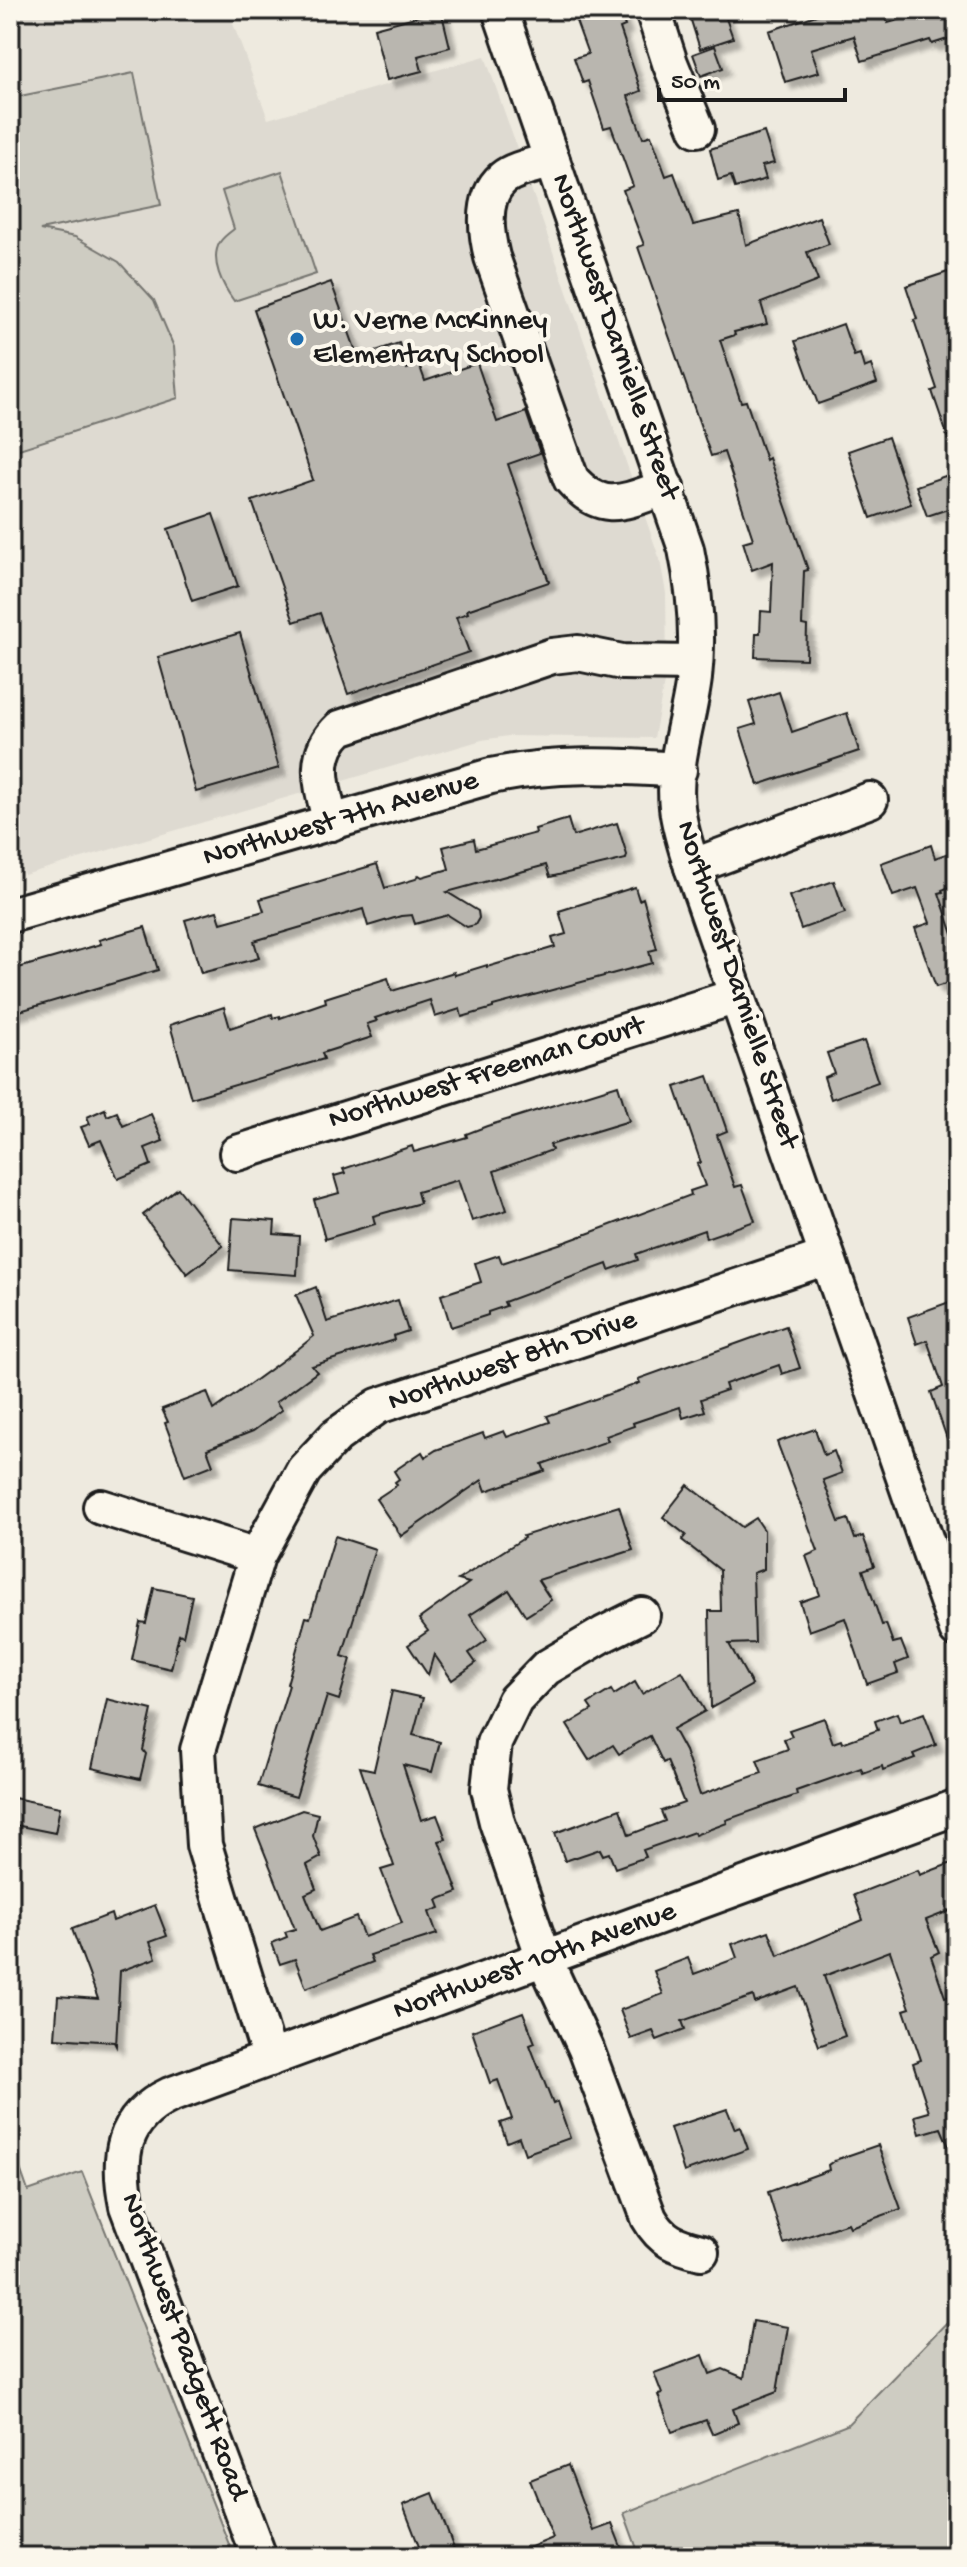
<svg xmlns="http://www.w3.org/2000/svg" width="967" height="2567" viewBox="0 0 967 2567" font-family="'Gochi Hand',sans-serif">
  <style>
    .built { fill: #dedad1 }
    .green { fill: #ceccc2; stroke: #75746f; stroke-width: 2 }
    .building { fill: #b9b6af; stroke: #1c1c1c; stroke-width: 2; filter: url(#shadow) }
    .lines { fill: none; stroke-linecap: round; stroke-linejoin: round }
    .minor-casing { stroke: #1c1c1c; stroke-width: 40 }
    .minor { stroke: #fbf7ec; stroke-width: 34 }
    .poi-dot { fill: #1f6fb2; stroke: #fbf7ec; stroke-width: 3 }
    .labels { text-anchor: middle; dominant-baseline: central; stroke-width: 8; stroke-linejoin: round; paint-order: stroke }
    .poi-label { font-size: 30px; fill: #1c1c1c; stroke: #fbf7ec; text-anchor: start }
    .street-label { font-size: 30px; fill: #1c1c1c; stroke: #fbf7ec }
  </style>
  <defs>
    <filter id="shadow"><feDropShadow dx="7" dy="7" stdDeviation="2" flood-color="#0004"/></filter>
  </defs>
  <rect width="100%" height="100%" fill="#eeeadf"/>
  <filter id="ink" filterUnits="userSpaceOnUse"><feTurbulence type="fractalNoise" baseFrequency=".0125" numOctaves="2"/><feDisplacementMap in="SourceGraphic" scale="16" xChannelSelector="R" yChannelSelector="G"/><feConvolveMatrix kernelMatrix="1 2 1 2 8 2 1 2 1" color-interpolation-filters="sRGB"/></filter>
  <g filter="url(#ink)">
    <!-- built -->
    <polygon class="built" points="10,10 228,10 268,119 485,56 660,560 666,593 667,666 654,738 508,736 482,740 24,875 10,833"/>
    <!-- green -->
    <g class="green">
      <polygon points="134,73 161,205 40,230 75,237 119,262 154,300 174,347 178,398 10,452 10,98"/>
      <path d="M 282,171 L 316,274 L 234,301 C 223,286 209,260 220,242 C 223,237 230,232 234,229 L 222,191 Z"/>
      <polygon points="10,2140 28,2191 82,2172 234,2557 10,2557"/>
      <polygon points="952,2317 957,2331 957,2557 640,2557 624,2513 847,2425"/>
    </g>
    <!-- building -->
    <g class="building">
      <polygon points="441,10 450,47 418,56 422,71 387,80 374,28"/>
      <polygon points="572,10 619,10 625,26 620,28 641,91 628,96 643,138 651,135 666,176 674,173 693,225 739,214 746,245 819,217 829,244 807,252 818,281 761,303 767,324 734,332 735,335 720,340 741,402 746,401 766,460 769,458 808,570 804,571 802,625 807,626 806,659 755,657 756,633 760,633 761,611 771,612 773,562 752,570 743,542 753,539 724,452 711,456 638,247 644,245 623,190 633,186 611,126 604,128 588,81 583,83 574,58 588,54"/>
      <polygon points="691,10 723,10 733,38 700,49 689,14 692,14"/>
      <polygon points="831,10 884,10 888,23 934,10 957,10 957,36 932,44 930,40 862,61 854,36 811,49 819,72 785,82 769,31"/>
      <polygon points="715,46 723,68 701,76 693,54"/>
      <polygon points="764,132 774,163 762,166 766,179 735,188 731,176 718,180 710,149"/>
      <polygon points="957,269 957,454 954,455 932,391 937,389 914,320 917,319 906,286"/>
      <polygon points="331,282 358,357 399,343 407,369 419,364 425,381 477,363 497,422 526,412 540,453 508,464 549,582 467,610 468,613 456,617 469,652 348,694 320,613 294,622 252,501 313,480 254,309"/>
      <polygon points="843,324 854,356 860,354 864,368 871,365 877,383 818,404 795,341"/>
      <polygon points="888,437 911,504 871,518 848,451"/>
      <polygon points="948,475 957,506 927,516 916,486"/>
      <polygon points="213,514 238,586 192,601 168,529"/>
      <polygon points="240,633 279,768 196,792 158,657"/>
      <polygon points="779,692 792,732 847,713 859,751 758,785 740,729 756,724 749,702"/>
      <polygon points="568,819 573,836 617,823 627,855 626,859 550,877 546,865 447,892 478,911 479,918 475,925 467,927 448,915 415,924 412,915 401,916 368,926 363,909 254,941 259,958 201,973 185,920 217,911 221,923 264,911 260,899 377,864 385,888 416,879 419,875 422,877 449,869 443,847 474,839 476,849 536,833 535,829"/>
      <polygon points="931,845 935,858 957,850 957,884 942,890 943,892 939,893 957,946 957,980 936,987 915,928 930,923 917,888 893,896 881,863"/>
      <polygon points="834,881 845,913 801,929 789,896"/>
      <polygon points="635,887 639,900 643,898 657,949 649,951 652,963 493,1006 493,1008 462,1017 460,1009 435,1017 430,1000 375,1018 377,1021 367,1024 372,1037 322,1053 324,1059 191,1098 170,1025 224,1007 230,1028 272,1014 273,1018 280,1016 280,1018 326,1002 325,998 388,978 392,991 454,972 455,975 487,965 487,967 555,947 552,938 566,934 559,911"/>
      <polygon points="145,927 158,970 10,1014 10,973 15,969 101,944 99,940"/>
      <polygon points="864,1041 878,1082 831,1099 824,1077 834,1073 827,1053"/>
      <polygon points="708,1076 727,1131 717,1135 735,1187 742,1185 755,1221 706,1238 704,1230 636,1254 638,1260 609,1270 607,1264 504,1302 506,1306 488,1312 488,1315 451,1327 441,1295 481,1282 475,1263 499,1255 502,1263 568,1241 691,1195 690,1191 705,1186 697,1164 701,1163 675,1087"/>
      <polygon points="618,1085 629,1121 550,1145 552,1150 494,1171 507,1210 472,1221 458,1180 417,1192 420,1203 373,1216 375,1224 325,1239 314,1200 339,1193 334,1176 345,1173 343,1169 412,1146 414,1152 467,1137 466,1134 487,1126"/>
      <polygon points="105,1109 107,1116 117,1112 123,1126 151,1114 163,1141 145,1148 151,1165 118,1179 101,1140 89,1145 81,1127 90,1124 87,1117"/>
      <polygon points="178,1188 223,1246 187,1274 143,1215"/>
      <polygon points="233,1218 275,1221 274,1234 299,1236 297,1275 229,1270"/>
      <polygon points="316,1287 327,1322 398,1300 408,1331 393,1336 394,1340 312,1366 317,1372 276,1402 282,1410 253,1431 207,1449 213,1465 185,1476 165,1423 168,1422 162,1409 207,1392 214,1410 298,1349 314,1336 296,1295"/>
      <polygon points="952,1301 957,1317 957,1459 954,1459 931,1392 943,1387 927,1340 917,1344 908,1317"/>
      <polygon points="786,1326 800,1368 782,1374 779,1365 725,1384 727,1390 701,1399 705,1411 683,1418 680,1407 633,1423 634,1426 606,1436 608,1441 542,1464 545,1471 486,1491 482,1480 401,1536 376,1499 397,1485 395,1482 399,1479 394,1471 422,1452 425,1457 436,1450 483,1433 485,1438 504,1431 507,1437 550,1422 547,1416 640,1383 638,1379"/>
      <polygon points="815,1429 824,1455 834,1451 842,1473 823,1480 839,1522 848,1519 855,1539 863,1536 874,1566 863,1570 882,1625 886,1624 893,1643 901,1641 908,1659 895,1664 898,1673 867,1684 845,1618 809,1631 800,1602 820,1595 806,1556 818,1551 777,1442"/>
      <polygon points="688,1485 742,1527 756,1518 764,1530 764,1569 753,1573 755,1643 729,1644 752,1685 711,1708 709,1611 721,1611 720,1570 682,1540 686,1535 663,1517"/>
      <polygon points="619,1506 633,1550 538,1580 551,1600 526,1616 509,1590 470,1615 487,1640 469,1653 476,1663 452,1680 434,1654 428,1675 408,1645 428,1631 419,1619 469,1583 458,1580 524,1538 523,1536"/>
      <polygon points="335,1536 375,1549 342,1656 351,1659 339,1700 327,1696 296,1797 258,1786 289,1685 287,1684 306,1617 310,1618"/>
      <polygon points="154,1588 192,1596 183,1636 179,1634 171,1669 132,1660 140,1622 146,1623"/>
      <polygon points="682,1671 705,1711 673,1729 685,1751 700,1795 762,1773 757,1760 788,1749 784,1739 792,1736 789,1730 824,1718 833,1743 841,1740 842,1743 878,1730 875,1721 897,1713 900,1722 924,1713 936,1745 913,1754 915,1758 883,1770 882,1766 863,1773 861,1768 796,1791 797,1795 726,1820 727,1823 695,1835 694,1832 643,1850 646,1857 615,1868 609,1853 603,1855 600,1849 565,1861 555,1833 620,1809 629,1835 665,1821 661,1811 684,1803 667,1761 663,1763 650,1736 619,1754 613,1745 589,1760 567,1725 592,1710 588,1704 611,1690 614,1695 635,1682 642,1694"/>
      <polygon points="392,1691 423,1698 413,1735 440,1742 432,1772 403,1765 421,1820 437,1815 446,1839 439,1841 458,1892 437,1900 440,1908 429,1912 437,1934 370,1955 373,1962 306,1988 295,1959 280,1964 272,1943 287,1937 285,1932 295,1929 255,1829 302,1810 318,1814 313,1836 321,1857 307,1865 316,1889 305,1894 320,1931 356,1917 364,1937 402,1923 381,1870 394,1866 360,1767 374,1770"/>
      <polygon points="107,1699 152,1710 143,1750 146,1754 140,1779 92,1768"/>
      <polygon points="14,1798 60,1807 55,1833 10,1824"/>
      <polygon points="957,1861 957,1908 926,1920 939,1952 931,1956 945,1997 957,1993 957,2166 941,2128 920,2134 915,2116 929,2112 913,2063 921,2060 904,2010 910,2008 890,1951 824,1976 845,2036 819,2046 798,1987 755,2003 753,1996 682,2021 685,2029 657,2040 653,2031 631,2039 620,2010 663,1994 654,1971 688,1958 694,1974 737,1958 732,1944 769,1931 778,1956 863,1920 854,1895 918,1870 920,1875"/>
      <polygon points="155,1905 167,1936 150,1942 156,1958 120,1971 116,2046 114,2042 55,2038 58,1996 98,1999 72,1929 111,1914 113,1921"/>
      <polygon points="523,2012 535,2043 530,2045 538,2066 553,2104 557,2102 570,2138 525,2154 519,2137 507,2142 500,2123 512,2119 498,2080 490,2083 472,2031"/>
      <polygon points="727,2109 735,2129 740,2127 748,2149 684,2172 670,2128"/>
      <polygon points="878,2145 901,2209 850,2227 848,2223 784,2244 768,2192 829,2170 828,2165 835,2160"/>
      <polygon points="753,2321 788,2327 777,2392 733,2409 738,2423 712,2434 706,2420 672,2432 658,2395 662,2394 654,2373 703,2355 710,2374 723,2369 744,2378"/>
      <polygon points="568,2465 593,2531 612,2524 623,2552 609,2557 507,2557 553,2538 530,2480"/>
      <polygon points="433,2493 457,2557 423,2557 403,2505"/>
    </g>
    <g class="lines">
      <defs>
        <g id="minor">
          <path d="M 500,10 L 686,549 C 695,592 699,634 694,678 C 689,720 672,764 677,807 C 679,827 686,847 692,867 L 957,1630"/>
          <polyline points="653,10 670,63 697,129"/>
          <path d="M 552,160 C 538,165 515,168 503,178 C 481,197 486,233 492,257 L 571,479 C 603,516 626,501 666,487"/>
          <path d="M 331,823 C 322,787 310,756 340,728 L 552,656 L 578,653 L 622,662 L 695,663"/>
          <polyline points="692,867 870,800"/>
          <path d="M 10,915 L 491,776 C 553,763 615,765 679,770"/>
          <polyline points="237,1153 737,996"/>
          <polyline points="101,1507 257,1556"/>
          <path d="M 642,1615 L 604,1634 L 546,1668 L 515,1700 L 494,1743 L 489,1789 L 497,1822 L 544,1958 L 586,2049 L 649,2218 C 662,2241 676,2246 701,2252"/>
          <polyline points="270,2059 204,1845 198,1750 257,1556 304,1470 336,1436 378,1406 827,1257"/>
          <path d="M 259,2557 L 127,2206 C 117,2157 121,2118 170,2095 L 957,1807"/>
        </g>
      </defs>
      <!-- minor casing -->
      <use href="#minor" class="minor-casing"/>
      <!-- minor -->
      <use href="#minor" class="minor"/>
    </g>
  </g>
  <!-- markers -->
  <circle class="poi-dot" cx="297" cy="339" r="8"/>
  <g class="labels">
    <!-- poi labels -->
    <g class="poi-label">
      <text x="313" y="322">W. Verne McKinney<tspan x="313" dy="34">Elementary School</tspan></text>
    </g>
    <!-- street labels -->
    <g class="street-label">
      <text transform="translate(614 337) rotate(71)">Northwest Darnielle Street</text>
      <text transform="translate(341 820) rotate(-16)">Northwest 7th Avenue</text>
      <text transform="translate(736 985) rotate(72)">Northwest Darnielle Street</text>
      <text transform="translate(487 1074) rotate(-17)">Northwest Freeman Court</text>
      <text transform="translate(513 1362) rotate(-19)">Northwest 8th Drive</text>
      <text transform="translate(535 1962) rotate(-20)">Northwest 10th Avenue</text>
      <text transform="translate(183 2347) rotate(70)">Northwest Padgett Road</text>
    </g>
  </g>
  <!-- margin -->
  <rect width="967" height="2567" fill="none" stroke="#fbf7ec" stroke-width="40"/>
  <rect x="20" y="20" width="927" height="2527" fill="none" stroke="#1c1c1c" stroke-width="3" filter="url(#ink)"/>
  <!-- scale -->
  <path d="M659 88v12h186v-12" fill="none" stroke="#1c1c1c" stroke-width="4"/>
  <text x="671" y="88" font-size="24" fill="#1c1c1c" stroke="#fbf7ec" stroke-width="6" paint-order="stroke">50 m</text>
</svg>
